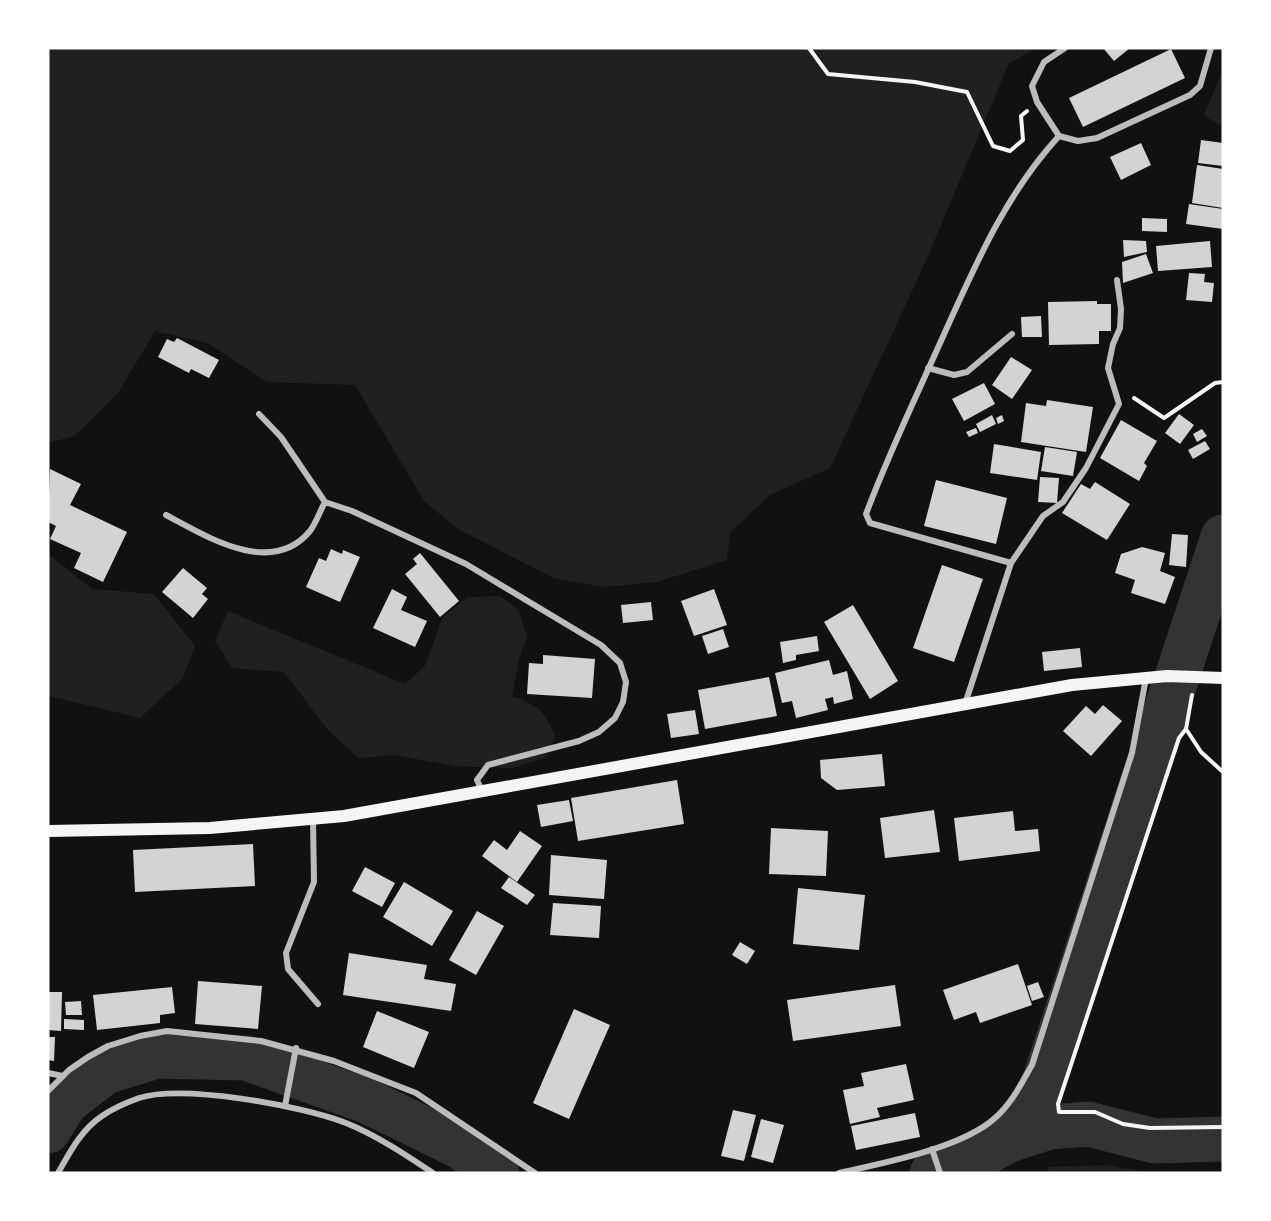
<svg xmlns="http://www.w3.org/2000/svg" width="1271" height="1221" viewBox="0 0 1271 1221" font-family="'Fira Sans Condensed',sans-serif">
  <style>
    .green { fill: #202020 }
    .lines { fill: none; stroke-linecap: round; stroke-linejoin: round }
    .river { stroke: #333; stroke-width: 45 }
    .building { fill: #d3d3d3 }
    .path { stroke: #f5f5f5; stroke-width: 4 }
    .minor { stroke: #bcbcbc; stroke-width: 6 }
    .secondary { stroke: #f5f5f5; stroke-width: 12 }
  </style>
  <rect width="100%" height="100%" fill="#111"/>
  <!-- green -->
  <g class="green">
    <polygon points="48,48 1037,48 1009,63 925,263 830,468 770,495 730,533 727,560 657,582 604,587 555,579 458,529 424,501 355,385 267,382 207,343 155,331 118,393 75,436 48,443"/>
    <polygon points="1223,64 1223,124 1219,125 1204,115 1222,72"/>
    <polygon points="48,554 92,589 154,594 195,646 183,678 140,718 48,696"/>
    <path d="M 500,596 L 519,610 L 527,637 L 519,660 L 512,696 C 538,705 544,710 555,736 L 547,757 L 513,768 L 455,766 L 394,755 L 358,758 L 327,729 L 284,672 L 232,668 L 215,641 L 228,611 L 405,684 L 425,666 L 442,618 L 467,597 Z"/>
    <polygon points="1107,1165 1152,1173 1050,1173 1047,1167"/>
  </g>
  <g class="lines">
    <!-- river -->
    <g class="river">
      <polyline points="48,1131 65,1103 105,1072 157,1056 246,1058 367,1101 459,1146 497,1173"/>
      <polyline points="1006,1141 1026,1122 1045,1079 1223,537"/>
      <polyline points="932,1173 989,1151 1006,1141 1049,1127 1088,1124 1155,1141 1223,1139"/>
    </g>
  </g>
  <!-- building -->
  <g class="building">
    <polygon points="1103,48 1130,48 1114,61"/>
    <polygon points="1171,49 1185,78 1083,127 1069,98"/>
    <polygon points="1201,140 1223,143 1223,166 1198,163"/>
    <polygon points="1141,143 1151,165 1121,180 1110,157"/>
    <polygon points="1197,165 1223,169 1223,208 1192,203"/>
    <polygon points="1189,204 1223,209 1223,229 1186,224"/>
    <polygon points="1142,218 1167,219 1167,232 1142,231"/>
    <polygon points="1123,240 1146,241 1147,252 1124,257"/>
    <polygon points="1210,241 1212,267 1158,271 1156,246"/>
    <polygon points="1146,254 1153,273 1123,283 1122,262"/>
    <polygon points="1189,273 1205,274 1204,282 1214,283 1212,302 1186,300"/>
    <polygon points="1097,301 1097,304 1111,304 1111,331 1099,331 1099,344 1049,345 1048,302"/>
    <polygon points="1041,316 1042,337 1022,337 1021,317"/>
    <polygon points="177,338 219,360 209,378 191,369 189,373 158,357 167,339 174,342"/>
    <polygon points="1011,357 1032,370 1012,399 992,385"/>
    <polygon points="984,383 995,404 964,421 952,399"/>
    <polygon points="1047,400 1093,407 1086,452 1021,442 1026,403 1046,406"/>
    <polygon points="1179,414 1194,425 1180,444 1165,433"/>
    <polygon points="992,415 996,424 980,432 976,424"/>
    <polygon points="1002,415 1004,421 998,424 996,418"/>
    <polygon points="1121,420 1157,441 1144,463 1147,466 1139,481 1100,458"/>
    <polygon points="976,428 978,433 969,437 966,432"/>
    <polygon points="1202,429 1207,436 1197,442 1193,434"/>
    <polygon points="1205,441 1210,449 1193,459 1188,450"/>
    <polygon points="994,444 1041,452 1037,480 990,473"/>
    <polygon points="1045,447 1077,452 1073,476 1041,471"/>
    <polygon points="50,469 81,484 70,505 127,532 103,582 74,568 81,553 50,539 56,526 48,522"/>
    <polygon points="1040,477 1059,478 1057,503 1038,502"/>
    <polygon points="936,480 1007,498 996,544 924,526"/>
    <polygon points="1095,482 1130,504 1107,540 1062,513 1081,484 1090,489"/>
    <polygon points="1172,534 1188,535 1186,567 1169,565"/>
    <polygon points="1142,547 1165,553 1160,571 1175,577 1165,604 1131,593 1135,580 1115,573 1121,554"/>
    <polygon points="331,549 342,554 343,550 360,557 340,602 306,587 319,558 326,561"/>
    <polygon points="420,553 459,601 440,617 405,574 417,564 413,559"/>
    <polygon points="942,565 983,579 954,662 913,648"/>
    <polygon points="183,568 207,588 202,594 208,599 193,618 162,592"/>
    <polygon points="392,589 407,597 401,610 427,621 415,647 373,628"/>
    <polygon points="714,589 727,625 694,636 681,601"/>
    <polygon points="651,602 653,620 623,623 621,605"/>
    <polygon points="853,605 898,681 870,699 824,622"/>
    <polygon points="723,629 729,647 708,654 702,636"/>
    <polygon points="817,636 819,651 796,655 796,660 783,663 780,642"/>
    <polygon points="1080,648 1082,667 1044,671 1042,652"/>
    <polygon points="543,655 595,659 592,698 527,694 529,663 543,664"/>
    <polygon points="829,660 833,675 847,671 853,699 834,704 833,697 825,699 828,710 796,718 792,701 782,703 775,673"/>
    <polygon points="769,677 777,716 705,729 698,690"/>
    <polygon points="1103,705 1122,721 1091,756 1063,731 1086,706 1095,714"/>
    <polygon points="695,710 699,734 671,738 667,714"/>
    <polygon points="882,754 885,786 837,790 821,778 820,760"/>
    <polygon points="677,780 684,824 578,841 571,798"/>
    <polygon points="569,800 573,821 541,827 537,805"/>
    <polygon points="934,810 940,852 885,858 880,818"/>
    <polygon points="1013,811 1015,831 1038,829 1040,851 959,861 954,818"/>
    <polygon points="771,828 828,831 826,876 769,874"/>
    <polygon points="520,831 542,846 517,882 482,856 494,840 507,850"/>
    <polygon points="253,844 255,886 135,892 133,850"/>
    <polygon points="551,855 607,860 604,899 549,895"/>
    <polygon points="365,867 395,883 382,907 352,891"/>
    <polygon points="509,877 535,895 527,905 501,888"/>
    <polygon points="404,882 453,911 432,946 383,917"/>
    <polygon points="798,888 865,895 859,950 793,944"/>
    <polygon points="553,903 601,906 599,938 550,935"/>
    <polygon points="477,911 504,926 476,975 449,960"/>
    <polygon points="740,942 755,951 747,964 732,955"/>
    <polygon points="349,953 427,965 424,979 456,984 451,1011 343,995"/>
    <polygon points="1018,964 1032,1005 980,1023 976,1012 954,1020 943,990"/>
    <polygon points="198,981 262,986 258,1029 195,1024"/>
    <polygon points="1038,982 1044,997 1032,1001 1027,986"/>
    <polygon points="895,985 901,1026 793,1041 787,1000"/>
    <polygon points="172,987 175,1013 160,1015 160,1023 97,1030 93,995"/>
    <polygon points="48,992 62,992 61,1031 48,1030"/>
    <polygon points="81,1001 82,1015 66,1015 65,1002"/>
    <polygon points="574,1009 610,1025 569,1119 533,1103"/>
    <polygon points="377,1011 429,1032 414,1068 363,1047"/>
    <polygon points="64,1019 84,1020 84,1030 64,1029"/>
    <polygon points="48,1037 55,1037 54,1061 48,1060"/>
    <polygon points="906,1064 914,1100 877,1108 880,1117 850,1124 843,1090 864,1086 861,1073"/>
    <polygon points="733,1110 756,1115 744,1161 721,1156"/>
    <polygon points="915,1113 920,1137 856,1150 851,1126"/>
    <polygon points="761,1119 784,1125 773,1163 751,1157"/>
  </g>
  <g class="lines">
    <!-- path -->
    <g class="path">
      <polyline points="809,48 828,74 915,82 967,92 993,146 1010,151 1023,140 1021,116 1027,111"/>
      <polyline points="1134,398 1164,418 1215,383 1223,382"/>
      <polyline points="1192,695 1186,729 1201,752 1223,772"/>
      <polyline points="1186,729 1179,738 1058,1104 1059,1112 1095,1112 1123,1124 1150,1128 1223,1127"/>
    </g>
    <!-- minor -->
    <g class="minor">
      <polyline points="1065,48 1044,62 1032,86 1037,102 1059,136 1078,141 1097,138 1190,95 1200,86 1211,48"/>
      <polyline points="928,368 954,375 967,372 1012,334"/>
      <polyline points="259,414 281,437 325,502"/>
      <path d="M 166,515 C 206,536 271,578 310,531 C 316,523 320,511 325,502 L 352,511 L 466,564 L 601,645 L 620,663 L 626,682 L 623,702 L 615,718 L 599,732 L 579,741 L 488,765 L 477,780 L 482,791"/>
      <polyline points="1011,563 1043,516 1063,502 1086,468 1119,404 1108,368 1113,344 1120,328 1121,309 1117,280"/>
      <path d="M 965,704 L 1011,563 L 870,523 L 866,514 C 888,455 915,399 941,341 C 974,268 1004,196 1059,136"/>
      <polyline points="313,820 314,882 286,953 288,969 318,1004"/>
      <polyline points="48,1073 63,1076"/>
      <polyline points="48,1091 69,1070 88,1057 108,1046 140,1036 167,1031 261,1041 334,1061 416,1093 535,1173"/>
      <polyline points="285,1106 296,1048"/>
      <polyline points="932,1149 940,1173"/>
      <path d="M 58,1173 C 70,1152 81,1130 102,1116 C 112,1109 128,1102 139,1098 C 184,1084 302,1106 346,1123 C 376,1135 406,1155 433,1173"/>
      <path d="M 839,1173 C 883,1163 962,1148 995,1118 C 1012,1103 1021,1084 1032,1065 L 1132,753 L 1146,678"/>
    </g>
    <!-- secondary -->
    <polyline class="secondary" points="48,831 210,828 344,816 1072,685 1167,676 1223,678"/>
  </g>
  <!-- border -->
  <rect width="1271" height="1221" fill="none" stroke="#ffffff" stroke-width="99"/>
</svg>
